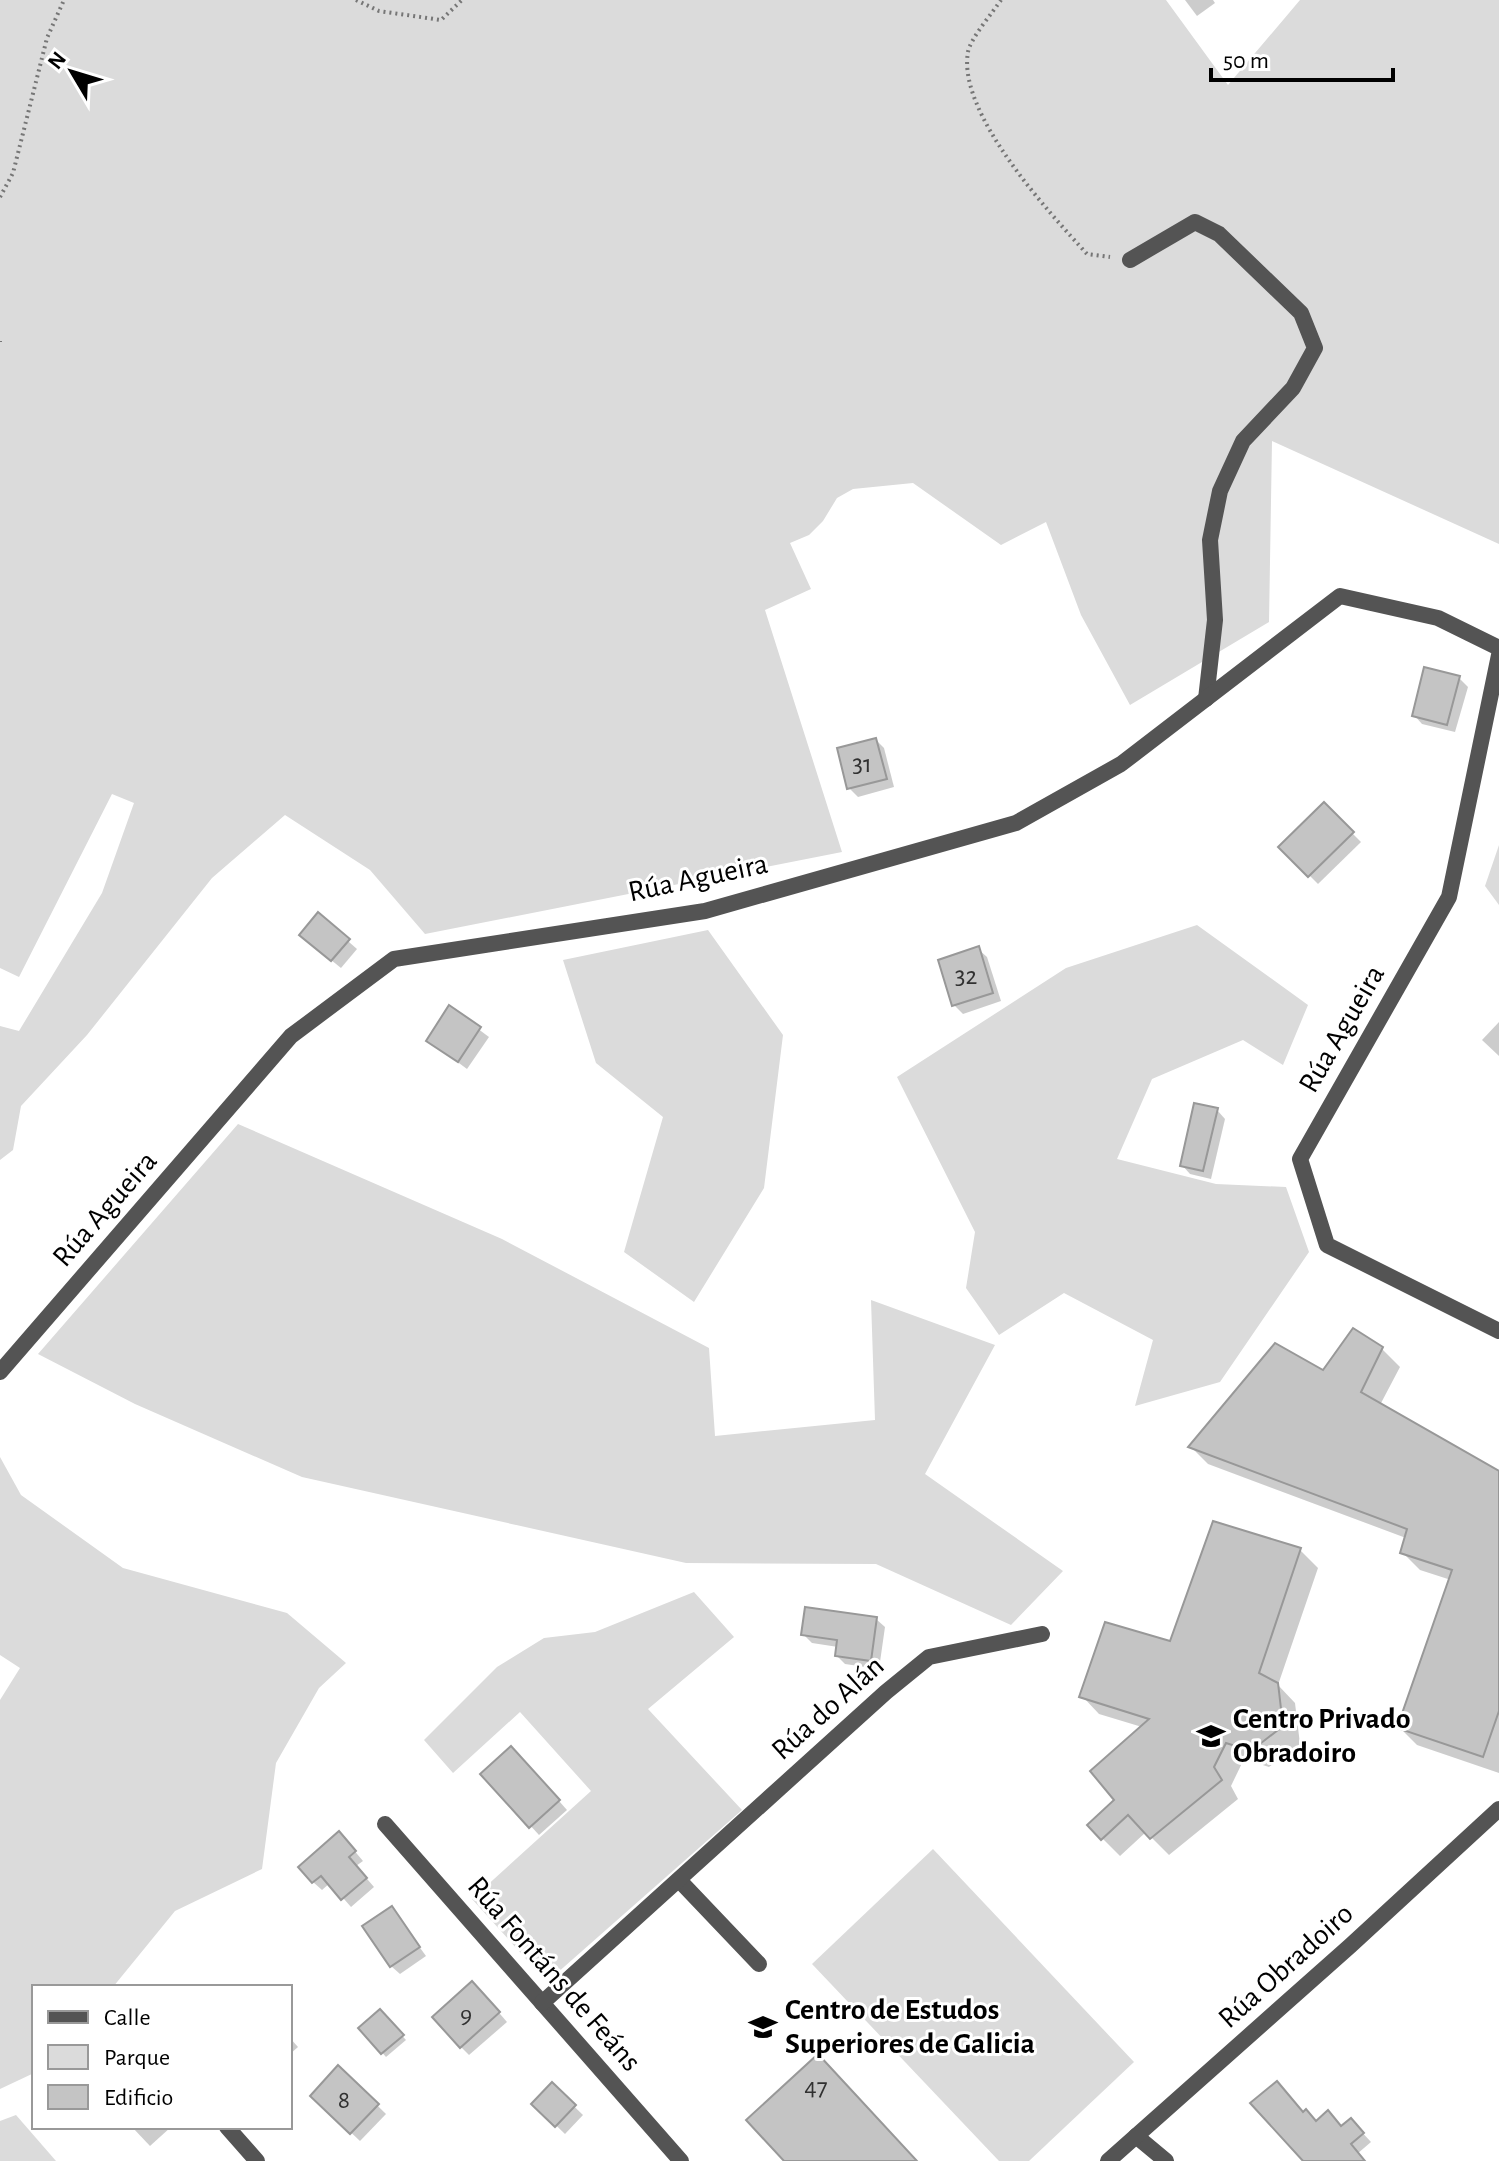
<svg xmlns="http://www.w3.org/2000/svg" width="1499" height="2161" viewBox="0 0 1499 2161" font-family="'Alegreya Sans',sans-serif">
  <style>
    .green { fill: #dbdbdb }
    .shadow { fill: #0003 }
    .building { fill: #c4c4c4; stroke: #989898; stroke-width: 2 }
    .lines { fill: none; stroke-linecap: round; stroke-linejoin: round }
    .path { stroke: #767676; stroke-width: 4; stroke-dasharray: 2 4; stroke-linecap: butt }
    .street { stroke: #545454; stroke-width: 16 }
    .labels { text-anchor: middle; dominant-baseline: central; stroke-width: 6; stroke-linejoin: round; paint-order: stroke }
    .number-label { font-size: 26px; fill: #313131 }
    .street-label { font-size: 30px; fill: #000; stroke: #fff }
    .poi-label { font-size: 30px; font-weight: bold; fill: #000; stroke: #fff; text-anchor: start }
  </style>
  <rect width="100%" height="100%" fill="#fff"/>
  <!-- green -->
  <g class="green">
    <polygon points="0,0 1166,0 1228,85 1300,0 1499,0 1499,544 1272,441 1269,622 1130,705 1081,615 1046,522 1001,545 913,483 853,489 837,498 823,521 809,535 790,543 811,589 765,610 842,852 425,934 370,870 285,815 212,878 87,1035 21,1106 13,1150 0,1160 0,1026 19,1031 102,893 134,803 112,794 19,977 0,968"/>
    <polygon points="1499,845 1499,905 1485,886"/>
    <polygon points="1197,925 1308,1005 1283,1065 1243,1040 1152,1079 1117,1159 1216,1184 1286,1187 1309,1252 1220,1382 1135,1406 1153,1340 1064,1293 999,1335 966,1288 975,1232 897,1077 1066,968"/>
    <polygon points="708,930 783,1035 764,1188 694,1302 624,1252 663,1117 596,1063 563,960"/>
    <polygon points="238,1124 502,1239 709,1348 715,1436 875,1420 871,1300 995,1345 925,1474 1063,1571 1011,1625 876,1564 686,1563 302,1477 135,1404 38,1354"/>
    <polygon points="0,1457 21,1495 123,1568 287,1613 346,1663 319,1688 276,1763 262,1869 175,1911 113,1987 34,1987 34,2073 0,2089 0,1700 20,1668 0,1655"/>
    <polygon points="694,1592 734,1637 648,1709 742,1810 556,1974 537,1971 472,1899 591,1791 520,1712 453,1773 424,1740 497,1667 544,1638 595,1632"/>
    <polygon points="933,1849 1134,2062 1029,2161 999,2161 812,1964"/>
    <polygon points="16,2115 56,2161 0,2161 0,2121"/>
  </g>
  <!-- shadow -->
  <g class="shadow">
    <polygon points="1185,0 1213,0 1215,3 1197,16"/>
    <polygon points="1459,678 1468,687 1455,732 1422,724 1414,715"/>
    <polygon points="876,740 884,748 894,787 858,797 849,788"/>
    <polygon points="1324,805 1361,842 1318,884 1281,847"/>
    <polygon points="318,915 357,949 341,968 310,943"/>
    <polygon points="978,949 987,957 1001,1001 963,1014 954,1005"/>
    <polygon points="450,1008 489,1037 467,1069 428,1040"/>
    <polygon points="1499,1022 1499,1056 1482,1040"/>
    <polygon points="1217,1110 1225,1119 1211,1179 1190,1174 1182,1165"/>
    <polygon points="1354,1331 1382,1349 1400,1367 1380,1405 1499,1473 1499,1773 1417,1745 1399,1727 1451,1580 1420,1570 1403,1553 1406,1538 1208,1464 1191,1447 1323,1373"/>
    <polygon points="1214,1523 1300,1550 1318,1568 1278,1685 1295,1703 1300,1744 1269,1767 1244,1759 1231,1786 1238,1799 1169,1855 1146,1832 1120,1856 1102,1838 1142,1727 1099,1714 1082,1696 1171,1643"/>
    <polygon points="876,1619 885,1627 879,1669 845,1664 837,1656 838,1647 812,1643 803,1634"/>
    <polygon points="520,1757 567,1810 539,1835 483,1774"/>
    <polygon points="347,1842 363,1861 356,1866 374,1887 351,1907 330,1883 322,1890 313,1882"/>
    <polygon points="391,1908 426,1956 400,1974 391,1966"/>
    <polygon points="481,1992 507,2022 469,2055 461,2047"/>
    <polygon points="380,2011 406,2040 386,2057 361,2028"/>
    <polygon points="290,2038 298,2047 290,2054"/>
    <polygon points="339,2068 386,2114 360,2141 312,2096"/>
    <polygon points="552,2085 583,2115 565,2134 534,2104"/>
    <polygon points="1304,2114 1316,2123 1359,2129 1371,2142 1357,2154 1364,2161 1304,2161"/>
    <polygon points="132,2127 171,2127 150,2146"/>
  </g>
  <!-- building -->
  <g class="building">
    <polygon points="1424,667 1460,676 1447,725 1412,716"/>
    <polygon points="876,738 887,779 847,789 837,748"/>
    <polygon points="1324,802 1354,832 1308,877 1278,847"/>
    <polygon points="318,912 350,939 331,961 299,935"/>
    <polygon points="979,946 993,993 952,1006 938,960"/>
    <polygon points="449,1005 481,1027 458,1062 426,1041"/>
    <polygon points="1194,1103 1218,1108 1203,1171 1180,1166"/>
    <polygon points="1353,1328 1383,1347 1361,1392 1499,1471 1499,1711 1483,1757 1397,1728 1452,1570 1400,1553 1407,1529 1188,1447 1275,1343 1323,1370"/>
    <polygon points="1213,1521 1301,1548 1259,1673 1278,1683 1283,1726 1251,1751 1226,1743 1214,1767 1222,1780 1150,1839 1128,1815 1101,1840 1087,1825 1114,1800 1090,1771 1149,1719 1079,1697 1105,1622 1170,1641"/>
    <polygon points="805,1607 877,1617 871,1661 835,1656 837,1640 801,1635"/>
    <polygon points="511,1746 560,1800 529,1828 480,1774"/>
    <polygon points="339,1831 356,1851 349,1857 367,1878 341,1900 321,1876 312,1883 298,1867"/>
    <polygon points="392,1906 420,1947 390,1967 362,1926"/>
    <polygon points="472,1981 500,2012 460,2048 432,2017"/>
    <polygon points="380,2009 404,2035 381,2054 358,2028"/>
    <polygon points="818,2054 917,2161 784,2161 746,2120"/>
    <polygon points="338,2065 379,2104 350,2134 310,2096"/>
    <polygon points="1277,2081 1303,2112 1306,2109 1316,2121 1328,2110 1341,2126 1351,2118 1364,2133 1351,2144 1365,2161 1303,2161 1250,2103"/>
    <polygon points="552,2082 576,2105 555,2127 531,2104"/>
  </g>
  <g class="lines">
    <!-- path -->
    <g class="path">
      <polyline points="356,0 379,11 441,20 462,0"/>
      <path d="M 1001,0 C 993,12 970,39 968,52 C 957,113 1048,211 1087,254 L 1110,257"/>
      <polyline points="0,197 13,173 47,38 64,0"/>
      <polyline points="0,341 0,342"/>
    </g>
    <!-- street -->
    <g class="street">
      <polyline points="1130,260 1195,222 1219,234 1301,313 1315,348 1293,388 1243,441 1220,491 1210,540 1215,620 1206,699"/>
      <polyline points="1499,655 1449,897 1300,1159 1327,1245 1499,1331"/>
      <polyline points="0,1372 291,1036 394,959 705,911 1016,823 1121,764 1340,596 1438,618 1499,648"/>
      <polyline points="385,1824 681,2161"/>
      <polyline points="679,1880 759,1964"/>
      <polyline points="542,2003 886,1692 929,1657 1042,1634"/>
      <polyline points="227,2127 257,2161"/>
      <polyline points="1136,2136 1166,2161"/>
      <polyline points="1108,2161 1350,1946 1499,1809"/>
    </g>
  </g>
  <!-- icons -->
  <defs>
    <symbol id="university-bare" viewBox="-9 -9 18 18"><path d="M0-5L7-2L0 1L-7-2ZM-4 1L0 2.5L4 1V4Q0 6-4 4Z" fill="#000" stroke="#fff" stroke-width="2.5" paint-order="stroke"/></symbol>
  </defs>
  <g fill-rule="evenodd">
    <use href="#university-bare" x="1191" y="1716" width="40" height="40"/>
    <use href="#university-bare" x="743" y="2007" width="40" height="40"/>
  </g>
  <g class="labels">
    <!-- number labels -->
    <g class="number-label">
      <text x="862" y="764">31</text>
      <text x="966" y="976">32</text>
      <text x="466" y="2015">9</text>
      <text x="816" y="2087">47</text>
      <text x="344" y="2100">8</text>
    </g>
    <!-- street labels -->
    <g class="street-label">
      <text transform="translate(698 878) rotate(-12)">Rúa Agueira</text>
      <text transform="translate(1342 1029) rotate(-60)">Rúa Agueira</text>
      <text transform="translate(105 1209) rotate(-49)">Rúa Agueira</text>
      <text transform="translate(828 1708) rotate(-42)">Rúa do Alán</text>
      <text transform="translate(1286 1966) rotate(-42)">Rúa Obradoiro</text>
      <text transform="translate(554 1974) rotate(49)">Rúa Fontáns de Feáns</text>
    </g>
    <!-- poi labels -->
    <g class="poi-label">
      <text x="1233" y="1719">Centro Privado<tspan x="1233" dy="34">Obradoiro</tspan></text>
      <text x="785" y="2010">Centro de Estudos<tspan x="785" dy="34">Superiores de Galicia</tspan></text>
    </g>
  </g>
  <!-- legend -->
  <rect x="32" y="1985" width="260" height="144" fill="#ffffff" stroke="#999999" stroke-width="2"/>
  <rect x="48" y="2011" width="40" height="12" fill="#545454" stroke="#999999" stroke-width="2"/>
  <text x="104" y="2025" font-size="24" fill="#000000">Calle</text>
  <rect x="48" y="2045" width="40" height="24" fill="#dbdbdb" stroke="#999999" stroke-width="2"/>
  <text x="104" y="2065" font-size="24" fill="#000000">Parque</text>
  <rect x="48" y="2085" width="40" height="24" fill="#c4c4c4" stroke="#999999" stroke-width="2"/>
  <text x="104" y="2105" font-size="24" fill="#000000">Edificio</text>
  <!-- north arrow -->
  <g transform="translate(72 72) rotate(308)" stroke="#ffffff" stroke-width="6" paint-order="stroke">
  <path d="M0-6L14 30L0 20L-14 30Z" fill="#000000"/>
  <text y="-12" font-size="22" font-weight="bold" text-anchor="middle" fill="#000000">N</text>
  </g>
  <!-- scale -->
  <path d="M1211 68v12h182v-12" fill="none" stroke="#000000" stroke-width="4"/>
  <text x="1223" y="68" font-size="24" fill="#000000" stroke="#ffffff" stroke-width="6" paint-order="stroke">50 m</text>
</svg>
